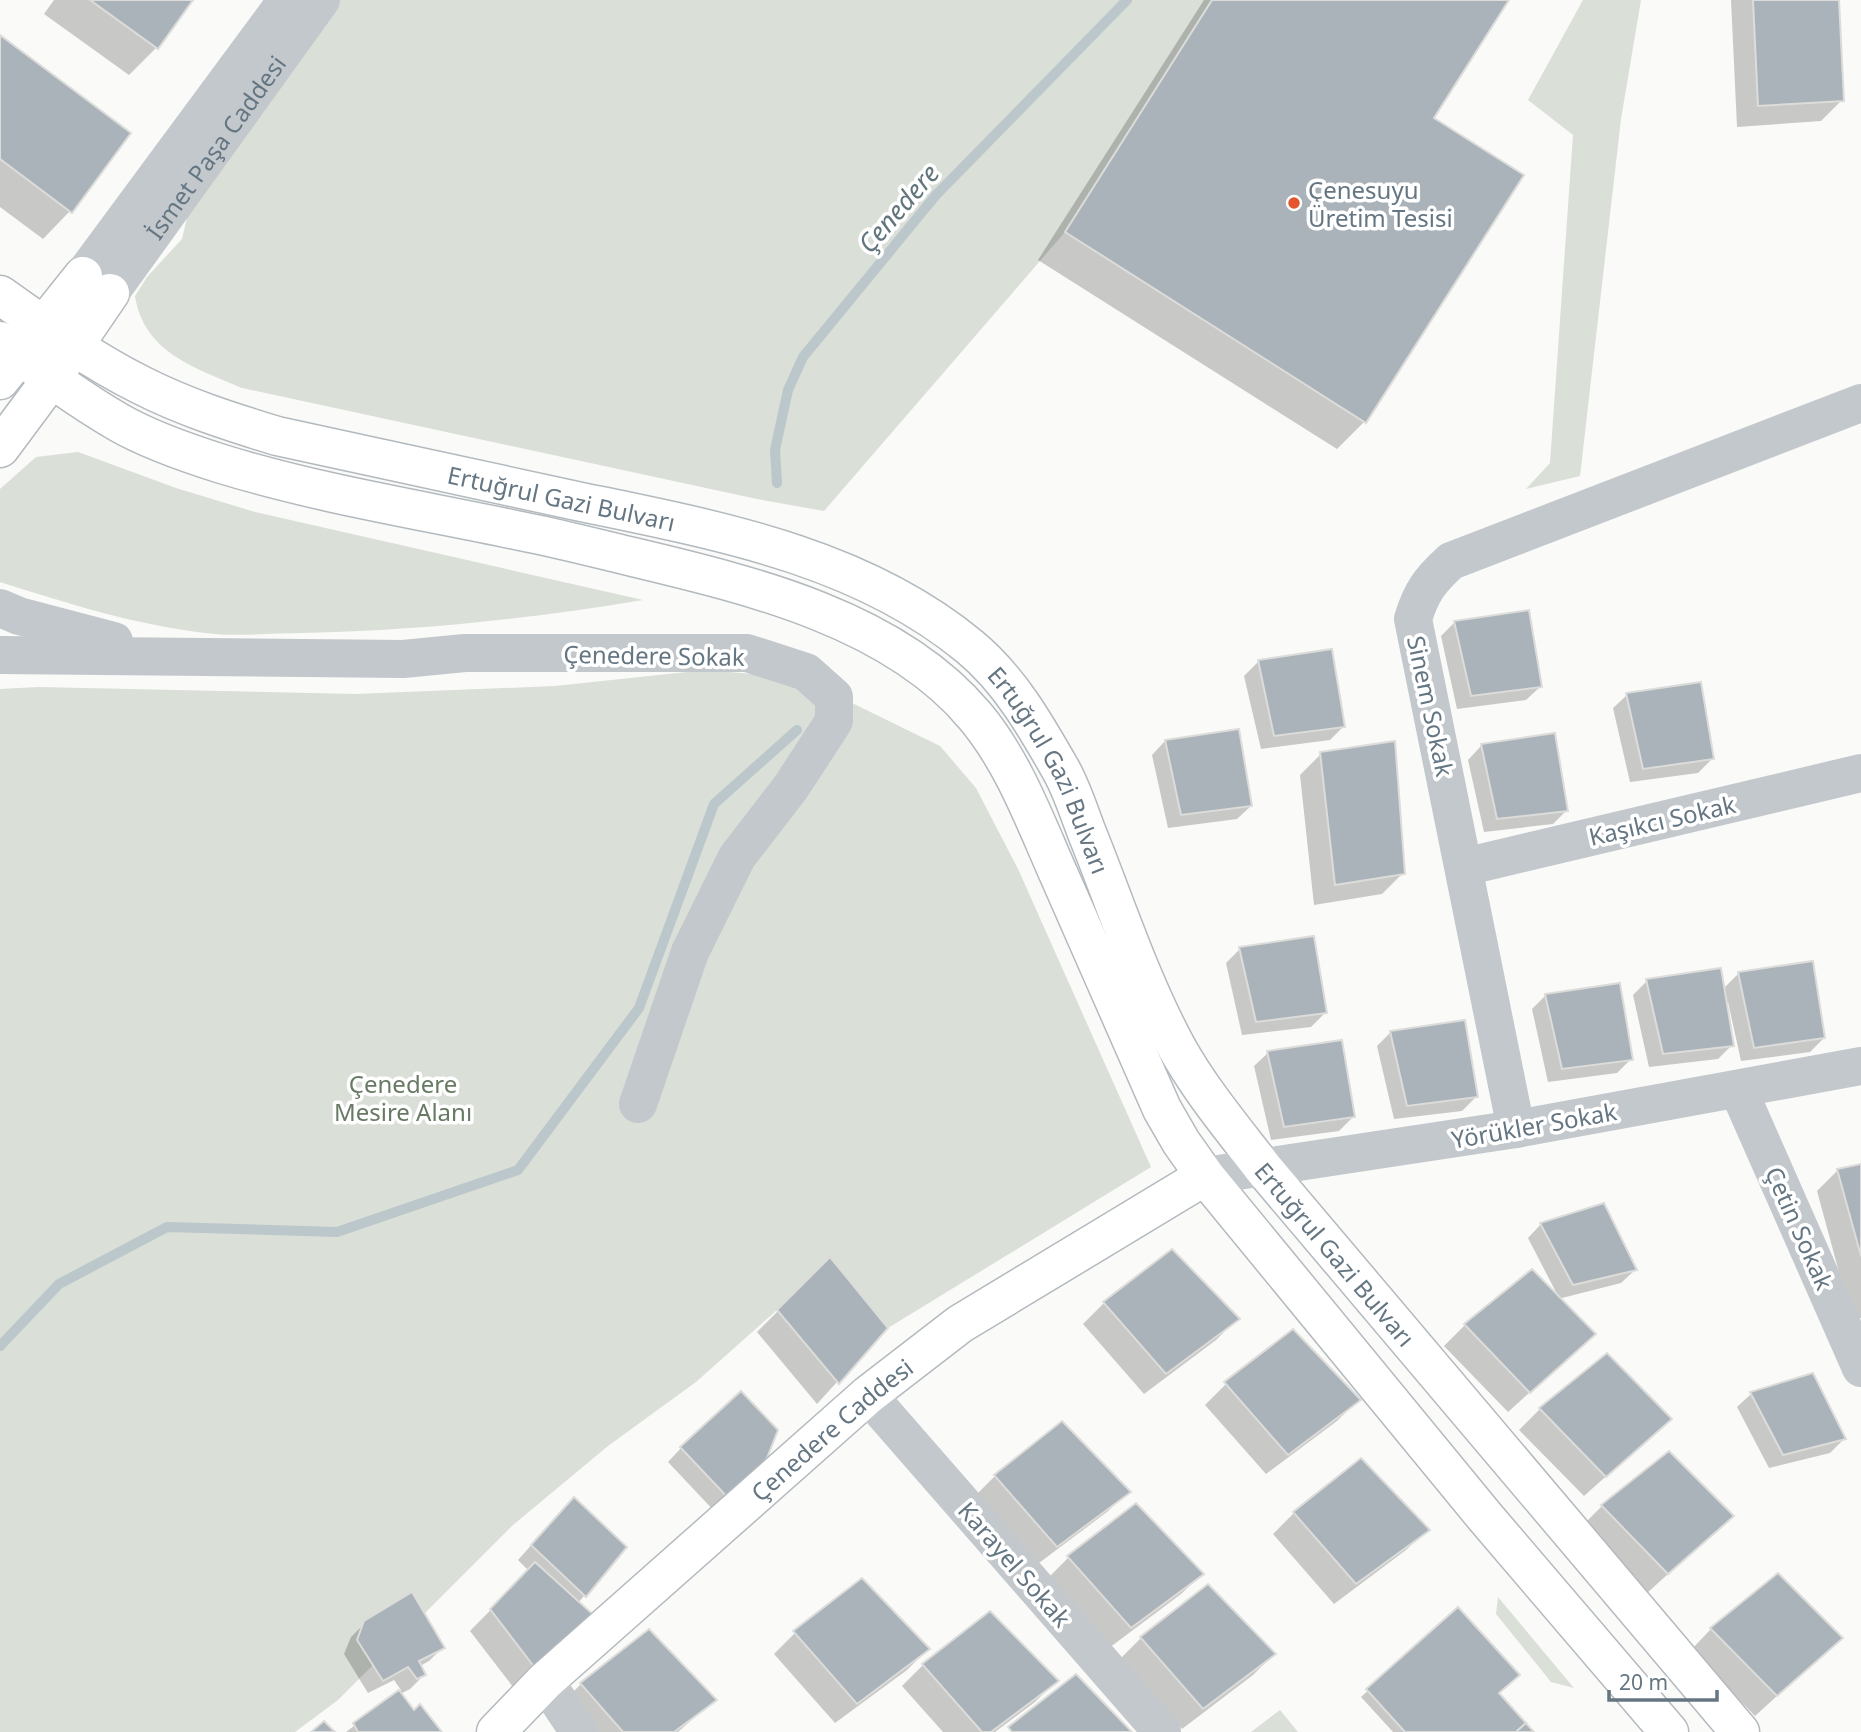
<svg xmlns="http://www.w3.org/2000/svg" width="1861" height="1732" viewBox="0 0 1861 1732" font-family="'Noto Sans',sans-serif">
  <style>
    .green { fill: #dadfd7 }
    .shadow { fill: #0003 }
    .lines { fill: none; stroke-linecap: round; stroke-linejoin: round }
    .stream { stroke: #bbc7cb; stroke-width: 10 }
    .building { fill: #aab3b9; stroke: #dcdcda; stroke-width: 2 }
    .secondary-casing { stroke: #b3babf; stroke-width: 41 }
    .street { stroke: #c3c8cc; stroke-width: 38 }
    .secondary { stroke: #fff; stroke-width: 38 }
    .poi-dot { fill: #e4572e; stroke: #fff; stroke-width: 2.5 }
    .labels { text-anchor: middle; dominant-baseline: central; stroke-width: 7; stroke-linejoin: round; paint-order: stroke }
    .street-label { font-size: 24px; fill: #657683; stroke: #fff }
    .poi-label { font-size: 24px; fill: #657683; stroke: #fff; text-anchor: start }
    .park-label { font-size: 24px; fill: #687a64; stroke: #fff }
    .water-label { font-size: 26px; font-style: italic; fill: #60757c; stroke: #fff }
  </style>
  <rect width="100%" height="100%" fill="#fafaf8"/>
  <!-- green -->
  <g class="green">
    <path d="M 334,0 L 1212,0 L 1065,232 L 824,511 L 757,499 L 242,388 C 196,368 144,353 135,296 L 147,277 L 182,239 L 193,192 Z"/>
    <polygon points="1583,0 1641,0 1621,119 1580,476 1526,489 1550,463 1573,135 1528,100"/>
    <path d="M 78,452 L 176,488 L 255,512 L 643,600 C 529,619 416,631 301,633 C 270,633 236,637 205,633 C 135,625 67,603 0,582 L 0,489 L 36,457 Z"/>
    <polygon points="706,670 774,676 850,702 940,746 976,788 1018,869 1151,1167 888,1328 829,1257 777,1310 696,1382 608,1446 513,1525 338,1700 295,1732 0,1732 0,689 39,687 355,694 555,686"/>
    <polygon points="1498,1597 1574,1688 1551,1682 1496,1614"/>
    <polygon points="1280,1710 1298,1732 1251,1732"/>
  </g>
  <!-- shadow -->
  <g class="shadow">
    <polygon points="54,0 191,0 157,47 129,75 44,14"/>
    <polygon points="1204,0 1507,0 1431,119 1364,422 1337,449 1038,260"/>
    <polygon points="1731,0 1836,0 1842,100 1821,121 1737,127"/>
    <polygon points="0,37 70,211 43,239 0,207"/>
    <polygon points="1455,622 1540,687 1526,700 1457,709 1441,636"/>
    <polygon points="1331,651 1344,726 1330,740 1261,749 1244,676 1258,662"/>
    <polygon points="1627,695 1712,759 1698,773 1630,782 1613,708"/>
    <polygon points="1165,741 1251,806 1237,819 1168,828 1152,755"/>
    <polygon points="1481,746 1567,810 1553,824 1484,832 1468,760"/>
    <polygon points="1321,754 1403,873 1382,894 1314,905 1300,775"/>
    <polygon points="1240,949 1325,1013 1311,1027 1242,1035 1226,963"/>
    <polygon points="1738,974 1824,1038 1810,1052 1741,1061 1728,1002 1725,1003 1732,1045 1718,1059 1649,1067 1633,995 1647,981 1723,989"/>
    <polygon points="1546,995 1631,1059 1617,1073 1548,1082 1532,1009"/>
    <polygon points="1391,1032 1476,1097 1462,1111 1394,1119 1377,1046"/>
    <polygon points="1268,1053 1353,1117 1339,1131 1271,1140 1254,1066"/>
    <polygon points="1861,1166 1861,1318 1852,1320 1817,1191 1838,1170"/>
    <polygon points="1541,1224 1635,1270 1621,1283 1558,1299 1594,1334 1508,1412 1444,1346 1465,1325 1532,1272 1559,1298 1528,1238"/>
    <polygon points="830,1259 886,1328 817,1404 757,1332"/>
    <polygon points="1104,1303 1237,1319 1216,1340 1144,1394 1083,1324"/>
    <polygon points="1293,1332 1358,1400 1337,1421 1266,1474 1205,1405 1226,1384"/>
    <polygon points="1812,1375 1844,1439 1830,1453 1769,1468 1737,1407 1751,1394"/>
    <polygon points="1540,1409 1670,1419 1584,1496 1519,1430"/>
    <polygon points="1062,1423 1128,1492 1107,1512 1035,1566 974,1497 995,1476"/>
    <polygon points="776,1430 717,1514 668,1462 681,1448"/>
    <polygon points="1669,1453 1732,1516 1646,1594 1581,1527 1602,1506"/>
    <polygon points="1361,1461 1427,1530 1406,1550 1334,1604 1273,1534 1294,1513"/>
    <polygon points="560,1513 625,1547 578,1603 523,1700 470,1631 529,1571 518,1560"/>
    <polygon points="1069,1557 1202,1574 1181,1594 1109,1648 1048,1578"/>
    <polygon points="862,1580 928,1649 907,1670 835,1723 774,1654 795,1633"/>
    <polygon points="1208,1586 1274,1654 1253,1675 1182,1729 1120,1659 1141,1638"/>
    <polygon points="1458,1609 1497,1693 1531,1732 1393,1732 1361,1697"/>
    <polygon points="365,1623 443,1647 429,1661 420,1666 424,1675 410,1689 400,1694 414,1712 440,1732 346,1732 401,1690 394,1680 368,1693 344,1654 351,1637"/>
    <polygon points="1711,1629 1841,1638 1755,1716 1691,1650"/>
    <polygon points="923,1665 1056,1681 1035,1702 995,1732 943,1732 902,1686"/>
    <polygon points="581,1684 714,1700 678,1732 584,1732 560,1705"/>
  </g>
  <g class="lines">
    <!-- stream -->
    <g class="stream">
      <polyline points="777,483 775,450 788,390 803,357 936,195 1127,0"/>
      <polyline points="0,1346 59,1284 167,1227 337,1232 518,1170 639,1008 714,804 797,730"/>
    </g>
  </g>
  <!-- building -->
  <g class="building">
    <polygon points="90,0 193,0 158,49"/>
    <polygon points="1212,0 1509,0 1434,118 1524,175 1366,423 1065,232"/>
    <polygon points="1753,0 1839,0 1844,101 1758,106"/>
    <polygon points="0,35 131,133 72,213 0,159"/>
    <polygon points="1529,610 1542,687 1471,696 1454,621"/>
    <polygon points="1332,649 1345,727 1274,736 1258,660"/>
    <polygon points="1701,682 1714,759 1643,769 1626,693"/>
    <polygon points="1239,729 1252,806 1181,815 1165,740"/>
    <polygon points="1555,733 1568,811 1497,819 1481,744"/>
    <polygon points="1395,741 1405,874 1335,885 1320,752"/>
    <polygon points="1314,936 1327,1013 1256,1022 1239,947"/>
    <polygon points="1813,961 1825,1038 1754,1048 1738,972"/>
    <polygon points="1721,968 1734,1046 1663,1054 1646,979"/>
    <polygon points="1620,983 1633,1060 1562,1069 1545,994"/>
    <polygon points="1465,1020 1478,1097 1407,1106 1390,1031"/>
    <polygon points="1342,1040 1355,1117 1284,1127 1267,1051"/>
    <polygon points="1861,1164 1861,1256 1837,1169"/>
    <polygon points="1604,1203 1637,1270 1573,1285 1540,1223"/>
    <polygon points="1172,1249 1240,1319 1166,1374 1103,1302"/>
    <polygon points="830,1257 888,1328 839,1384 777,1310"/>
    <polygon points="1532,1269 1596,1334 1530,1393 1464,1324"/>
    <polygon points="1293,1329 1361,1400 1288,1455 1224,1382"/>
    <polygon points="1607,1353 1672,1419 1606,1477 1539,1408"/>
    <polygon points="1813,1373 1846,1439 1783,1455 1750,1392"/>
    <polygon points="741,1391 778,1430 767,1458 732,1502 680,1447"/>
    <polygon points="1062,1421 1131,1492 1057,1547 994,1475"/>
    <polygon points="1669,1451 1734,1516 1668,1574 1601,1505"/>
    <polygon points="1361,1458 1430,1530 1356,1584 1293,1512"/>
    <polygon points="574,1497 627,1547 586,1597 531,1545"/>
    <polygon points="1136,1503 1204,1574 1131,1628 1067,1556"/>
    <polygon points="535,1562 598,1619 545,1681 490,1609"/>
    <polygon points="1778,1573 1843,1638 1777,1696 1710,1628"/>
    <polygon points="862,1578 930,1649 857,1704 793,1631"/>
    <polygon points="1208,1584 1276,1654 1203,1709 1140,1637"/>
    <polygon points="412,1592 445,1648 419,1661 426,1675 417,1679 408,1667 383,1681 357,1640 364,1621"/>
    <polygon points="1458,1607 1520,1675 1499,1693 1526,1723 1516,1732 1405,1732 1366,1689"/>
    <polygon points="990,1611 1059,1681 991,1732 982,1732 922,1664"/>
    <polygon points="649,1629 717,1700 674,1732 623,1732 580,1683"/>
    <polygon points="1076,1674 1132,1732 1012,1732 1008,1727"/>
    <polygon points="399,1690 414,1710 420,1704 442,1732 358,1732 353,1723"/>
    <polygon points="324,1721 335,1732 311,1732"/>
    <polygon points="1526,1723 1534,1732 1516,1732"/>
  </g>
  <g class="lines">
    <defs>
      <g id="secondary">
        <path id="s2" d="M 0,295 C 45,327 91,360 141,385 C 184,407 231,422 277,436 C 375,457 474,479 572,500 C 710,529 858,554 970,647 C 1009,679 1036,726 1061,770 C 1073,791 1080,816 1089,838 C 1117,908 1141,982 1177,1048 C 1201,1091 1233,1129 1263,1168 L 1740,1732"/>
        <path d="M 0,341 C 38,369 77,398 118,422 C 149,440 187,453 222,464 C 323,495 428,511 530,533 C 565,540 599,549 633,557 C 750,585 894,619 975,716 C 1013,761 1035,821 1059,875 C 1093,953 1128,1031 1162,1109 L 1181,1142 L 1205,1176 L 1486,1518 L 1669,1732"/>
        <polyline points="0,380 83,276"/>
        <polyline points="0,448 52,378 110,293"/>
        <path id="s3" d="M 496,1732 L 545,1681 L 868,1395 L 960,1324 L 1205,1176"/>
      </g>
    </defs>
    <!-- secondary casing -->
    <use href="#secondary" class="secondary-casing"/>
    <!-- street -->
    <g class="street">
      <polyline points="83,276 287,0"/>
      <path id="s1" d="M 110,293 L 321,0"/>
      <polyline points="0,608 19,616 114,641"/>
      <polyline points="0,655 403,659 465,653 747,653 806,672 834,697 834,721 791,787 737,857 690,952 638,1104"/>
      <polyline points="1464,867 1861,773"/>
      <polyline points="1738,1089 1861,1368"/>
      <path d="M 1516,1129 L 1413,619 C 1421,592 1430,580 1451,561 L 1861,403"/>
      <polyline points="1205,1176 1516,1129 1861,1066"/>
      <polyline points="868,1395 1162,1732"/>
      <polyline points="545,1681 579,1732"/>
    </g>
    <!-- secondary -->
    <use href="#secondary" class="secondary"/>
  </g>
  <!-- markers -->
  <circle class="poi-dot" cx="1294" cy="203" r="7"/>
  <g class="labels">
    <!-- street labels -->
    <g class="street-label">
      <text stroke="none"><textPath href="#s1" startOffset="180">İsmet Paşa Caddesi</textPath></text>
      <text stroke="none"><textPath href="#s2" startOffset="604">Ertuğrul Gazi Bulvarı</textPath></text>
      <text transform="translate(654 655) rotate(1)">Çenedere Sokak</text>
      <text transform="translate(1431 706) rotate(78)">Sinem Sokak</text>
      <text stroke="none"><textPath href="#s2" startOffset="1192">Ertuğrul Gazi Bulvarı</textPath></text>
      <text transform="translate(1662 820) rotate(-13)">Kaşıkcı Sokak</text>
      <text transform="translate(1534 1125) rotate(-10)">Yörükler Sokak</text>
      <text transform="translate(1800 1228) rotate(66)">Çetin Sokak</text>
      <text stroke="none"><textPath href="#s2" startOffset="1759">Ertuğrul Gazi Bulvarı</textPath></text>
      <text stroke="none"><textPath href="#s3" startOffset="452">Çenedere Caddesi</textPath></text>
      <text transform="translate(1015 1564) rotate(49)">Karayel Sokak</text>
    </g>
    <!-- poi labels -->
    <g class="poi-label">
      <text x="1308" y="189">Çenesuyu<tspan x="1308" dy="28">Üretim Tesisi</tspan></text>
    </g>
    <!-- park labels -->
    <g class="park-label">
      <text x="403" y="1083">Çenedere<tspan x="403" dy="28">Mesire Alanı</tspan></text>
    </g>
    <!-- water labels -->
    <g class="water-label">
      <text transform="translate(898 208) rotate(-49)">Çenedere</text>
    </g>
  </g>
  <!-- scale -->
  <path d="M1609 1690v10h108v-10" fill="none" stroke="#657683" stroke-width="3.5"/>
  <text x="1619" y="1690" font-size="21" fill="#657683" stroke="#ffffff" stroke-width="5" paint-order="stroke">20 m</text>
</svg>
